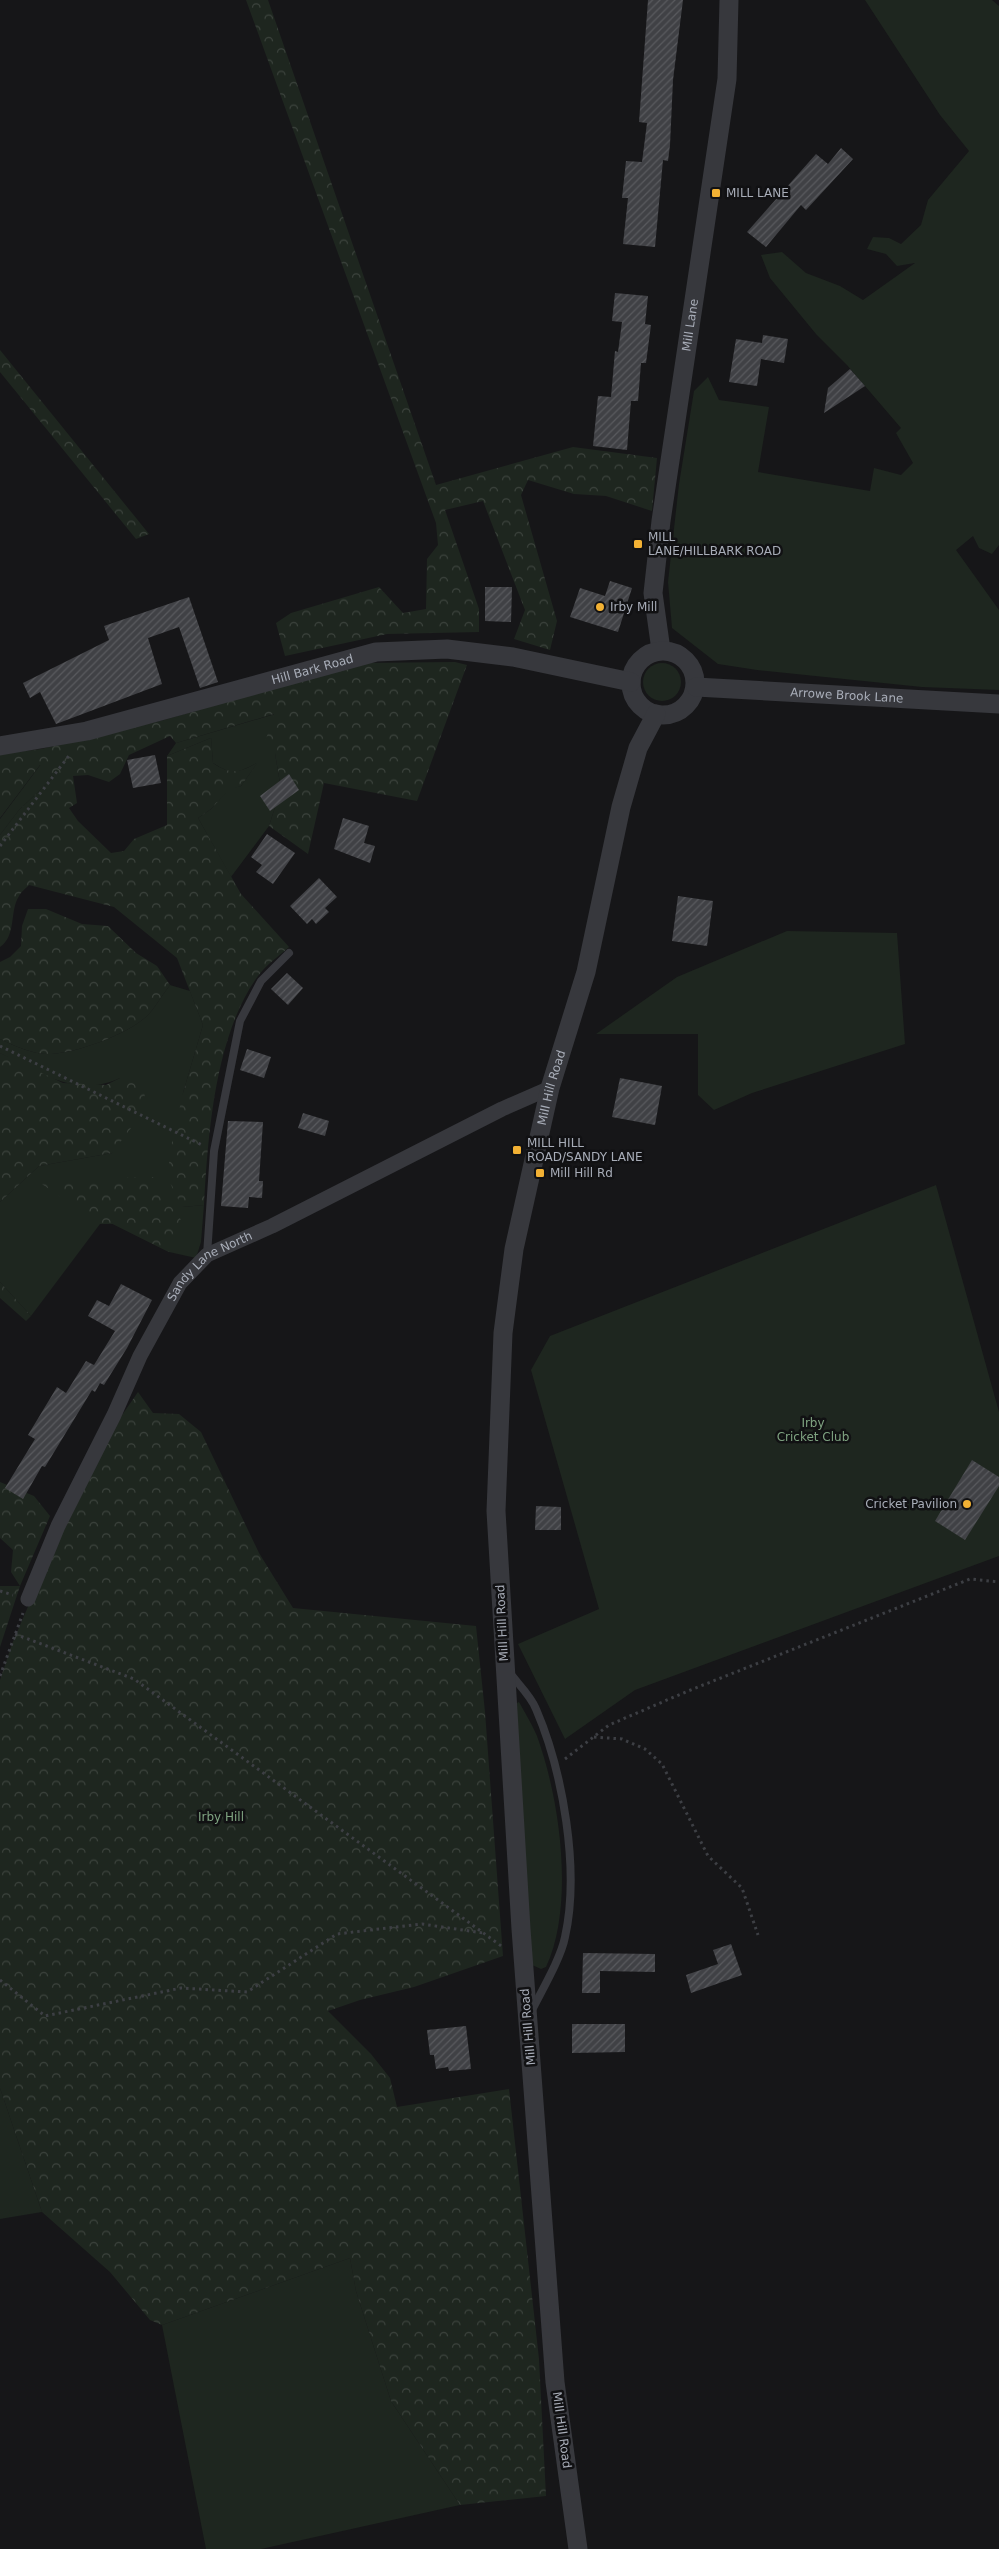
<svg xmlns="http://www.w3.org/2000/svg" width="999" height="2549" viewBox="0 0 999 2549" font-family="'DejaVu Sans',sans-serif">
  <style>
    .green { fill: #1e261f }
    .forest { fill: url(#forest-crowns) }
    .building { fill: url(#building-hatch) }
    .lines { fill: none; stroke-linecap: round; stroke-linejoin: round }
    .path { stroke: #3d3f44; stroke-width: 3; stroke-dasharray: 2.5 4; stroke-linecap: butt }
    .service { stroke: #37383d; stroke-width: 8 }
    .minor { stroke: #37383d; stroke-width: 15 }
    .tertiary { stroke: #37383d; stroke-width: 19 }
    .poi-dot { fill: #f2b134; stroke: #111113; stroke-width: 2 }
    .labels { text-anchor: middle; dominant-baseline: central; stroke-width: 5; stroke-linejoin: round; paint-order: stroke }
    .poi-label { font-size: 12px; fill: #a8adb8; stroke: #111113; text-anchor: start }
    .street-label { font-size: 12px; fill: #a8adb8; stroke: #111113 }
    .park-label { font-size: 12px; fill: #7fa381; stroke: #111113 }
  </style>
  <defs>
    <pattern id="forest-crowns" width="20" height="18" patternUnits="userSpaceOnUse" patternTransform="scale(1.25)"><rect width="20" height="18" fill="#1e261f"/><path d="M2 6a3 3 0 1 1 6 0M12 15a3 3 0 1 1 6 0" fill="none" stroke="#3c433d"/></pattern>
    <pattern id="building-hatch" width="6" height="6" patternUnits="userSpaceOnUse" patternTransform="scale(1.25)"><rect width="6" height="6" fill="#404145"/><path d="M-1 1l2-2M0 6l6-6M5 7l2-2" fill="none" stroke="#595a5e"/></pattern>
  </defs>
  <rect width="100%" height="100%" fill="#161618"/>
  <!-- green -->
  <g class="green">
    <polygon points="865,0 992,0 999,6 999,545 992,554 979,548 973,536 956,550 999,610 999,690 922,687 757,670 718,664 672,628 668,582 679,484 694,391 708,377 719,400 769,407 758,472 870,491 874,468 901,475 913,463 896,433 901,428 847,365 816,334 770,278 761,255 782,252 806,273 840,286 863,300 915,263 897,266 886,254 867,249 873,237 889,238 901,244 921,225 928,200 969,151 940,115"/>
    <circle cx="662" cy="682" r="19"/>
    <path d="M 275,714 L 275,753 L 281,789 L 269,826 L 231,877 L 198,818 L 211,809 L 229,789 L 241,786 L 257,763 C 237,773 233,776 213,763 L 211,738 L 167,756 L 176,743 Z"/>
    <polygon points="41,764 54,777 19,810 0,835 0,819"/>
    <polygon points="787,931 897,933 905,1044 752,1093 714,1110 698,1095 698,1034 596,1034 677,977"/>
    <path d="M 170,985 L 190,991 L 203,1025 L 183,1093 L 182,1207 L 204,1205 L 201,1242 L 196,1258 L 169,1252 L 113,1224 L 100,1224 L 31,1316 L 0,1282 L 0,1202 L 39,1166 L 112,1153 L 120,1078 C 80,1098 36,1073 0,1053 L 0,1039 C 15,1046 34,1055 51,1054 C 79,1052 126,1035 147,1016 C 155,1008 162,995 170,985 Z"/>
    <polygon points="936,1185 999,1412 999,1556 635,1690 565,1739 518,1644 599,1609 531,1370 550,1336"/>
    <path d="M 519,1702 C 525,1713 532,1724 537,1736 C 560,1799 575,1905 546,1967 L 541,1969 L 532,1965 L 515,1704 Z"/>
    <polygon points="0,2088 42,2212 0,2219"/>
    <polygon points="350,2258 356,2291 391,2401 460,2505 261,2549 206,2549 162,2325"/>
  </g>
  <!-- forest -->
  <g class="forest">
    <polygon points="246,0 268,0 436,485 573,447 657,458 652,511 606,496 574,494 528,480 521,495 557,621 550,650 514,639 525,610 483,501 445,510 479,609 479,632 387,634 285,656 276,623 291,613 379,587 403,613 426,609 427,559 438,545 436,523"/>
    <polygon points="0,350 149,534 136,539 0,372"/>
    <path d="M 455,662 L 467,665 L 417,801 L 324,783 L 308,854 L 269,826 L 281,789 L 275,753 L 265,742 L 274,714 L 176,743 L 170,736 L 129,755 L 120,774 L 109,782 L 88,775 L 73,776 L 77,803 L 69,808 L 78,821 L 111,853 L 124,851 L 134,839 L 167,825 L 167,756 L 211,738 L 213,763 C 230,775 241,773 258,762 L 241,786 L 229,790 L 211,809 L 198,818 L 241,894 L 289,947 C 279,956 266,965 258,976 C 215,1035 208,1134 204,1205 L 182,1207 L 168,1179 L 170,1151 L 183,1093 L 203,1025 L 177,958 L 114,907 L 29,885 C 26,888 21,892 19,896 C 9,912 17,935 0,947 L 0,835 L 19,810 L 54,777 L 40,765 L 0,818 L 0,754 L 41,749 L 164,720 L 360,663 Z"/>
    <path d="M 28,909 L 46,909 L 82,924 L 108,926 L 136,953 L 157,966 L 170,985 C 162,995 155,1008 147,1016 C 126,1035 79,1052 51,1054 C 34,1055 15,1046 0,1039 L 0,962 L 10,957 L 21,946 L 22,926 Z"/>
    <polygon points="0,1053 63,1083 106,1085 120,1078 135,1077 144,1092 147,1107 112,1153 39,1166 0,1202"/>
    <polygon points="157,1177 181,1220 169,1252 113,1224 100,1224 36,1180"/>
    <polygon points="0,1282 31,1316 26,1321 0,1298"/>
    <polygon points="138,1392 153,1413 179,1414 201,1432 259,1553 293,1608 476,1626 485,1712 503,1956 414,1987 360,2000 328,2011 371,2054 390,2078 397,2107 509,2089 539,2359 546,2496 460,2505 391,2401 356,2291 350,2258 162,2325 150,2320 110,2272 42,2212 0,2088 0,1680 12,1644 42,1574 109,1434"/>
    <polygon points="0,1482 34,1496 50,1516 20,1586 0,1647 0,1586 20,1586 11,1572 13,1550 0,1538"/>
  </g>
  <!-- building -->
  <g class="building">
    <polygon points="648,0 683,0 673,80 670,145 668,161 663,160 655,247 623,244 628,198 622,198 626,161 642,162 647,123 639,122"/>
    <polygon points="841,148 853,159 806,210 801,205 766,247 747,232 816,154 828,164"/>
    <polygon points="615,293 648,296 645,324 651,325 646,363 641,363 638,401 631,401 627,450 593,446 598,396 611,397 615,351 618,352 622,322 612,321"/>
    <polygon points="763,335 788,339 784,363 761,359 757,386 729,382 736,339 762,343"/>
    <polygon points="850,369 865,386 824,413 828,388"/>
    <polygon points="610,581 632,588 618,632 570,617 580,588 605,596"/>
    <polygon points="485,587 512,587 511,622 485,621"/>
    <polygon points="189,597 218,682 200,688 179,627 148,638 162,684 56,724 40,692 30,698 23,683 109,640 104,626"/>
    <polygon points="155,755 161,783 133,788 127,760"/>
    <polygon points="289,774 299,790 270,811 260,796"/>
    <polygon points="343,818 369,826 364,843 375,846 370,863 334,849"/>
    <polygon points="267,834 295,853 273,884 256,872 262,865 251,857"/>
    <polygon points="319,878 337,897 325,908 329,912 316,924 312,919 307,924 290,906"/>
    <polygon points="678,896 713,901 707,946 672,941"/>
    <polygon points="287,973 303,988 288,1005 271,989"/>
    <polygon points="247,1049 271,1057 264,1078 240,1070"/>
    <polygon points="620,1078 662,1086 655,1125 612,1117"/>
    <polygon points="303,1113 329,1121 325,1136 298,1128"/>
    <polygon points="228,1121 263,1122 259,1181 263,1181 262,1198 249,1197 248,1208 221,1206"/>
    <polygon points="121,1284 152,1300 127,1348 104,1385 100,1383 95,1392 92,1390 45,1467 42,1466 23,1499 5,1488 35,1439 28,1435 57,1387 66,1393 86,1361 94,1365 115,1331 88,1316 97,1300 109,1306"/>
    <polygon points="972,1460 999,1477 999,1486 965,1540 935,1521"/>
    <polygon points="536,1506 561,1507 561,1530 535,1530"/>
    <polygon points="731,1944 742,1975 691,1993 686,1975 718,1964 713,1950"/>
    <polygon points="583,1953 655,1954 655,1972 600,1971 600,1993 582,1993"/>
    <polygon points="572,2024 625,2024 625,2052 572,2053"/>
    <polygon points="466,2026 471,2069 449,2071 448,2067 436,2069 434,2055 430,2055 427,2030"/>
  </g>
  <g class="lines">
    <!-- path -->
    <g class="path">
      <polyline points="0,846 71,753"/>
      <polyline points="0,1046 202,1145"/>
      <polyline points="0,1591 13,1595"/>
      <polyline points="15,1634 134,1679 504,1948"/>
      <polyline points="0,1676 23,1613"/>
      <polyline points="594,1737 622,1739 645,1749 662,1764 708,1856 742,1888 758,1935"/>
      <polyline points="565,1759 609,1725 688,1691 970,1579 999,1582"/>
      <polyline points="0,1980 45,2016 181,1988 247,1992 337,1934 422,1924 483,1933"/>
    </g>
    <!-- service -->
    <g class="service">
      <polyline points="207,1255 214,1151 240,1021 261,981 289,953"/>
      <path d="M 509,1672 C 518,1684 531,1696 536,1709 C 563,1772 580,1870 565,1937 C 561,1958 542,1990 532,2010"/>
    </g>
    <!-- minor -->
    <path class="minor" id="s1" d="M 28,1599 L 58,1526 L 114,1415 L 140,1356 L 180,1283 L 207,1255 L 272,1226 L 502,1109 L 550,1088"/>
    <!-- tertiary -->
    <g class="tertiary">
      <path id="s2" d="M 661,650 L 653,593 L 661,521 L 727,79 L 729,0"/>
      <circle cx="663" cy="683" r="32"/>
      <path id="s3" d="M 696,687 L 999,704"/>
      <path id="s4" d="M 0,746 L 87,731 L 376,652 L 447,649 L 513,657 L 631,682"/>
      <path id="s5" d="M 578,2549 L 555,2382 L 521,1929 L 496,1511 L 503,1333 L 514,1249 L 550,1088 L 586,972 L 621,807 L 638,748 L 656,714"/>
    </g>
  </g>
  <!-- markers -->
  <g class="poi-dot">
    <rect x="711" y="188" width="10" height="10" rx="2.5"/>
    <rect x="633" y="539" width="10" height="10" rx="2.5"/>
    <circle cx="600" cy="607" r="5"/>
    <rect x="512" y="1145" width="10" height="10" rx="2.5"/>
    <rect x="535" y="1168" width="10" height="10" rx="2.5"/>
    <circle cx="967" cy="1504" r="5"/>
  </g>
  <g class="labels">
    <!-- poi labels -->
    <g class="poi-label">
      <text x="726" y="193">MILL LANE</text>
      <text x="648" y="537">MILL<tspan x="648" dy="14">LANE/HILLBARK ROAD</tspan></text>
      <text x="610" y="607">Irby Mill</text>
      <text x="527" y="1143">MILL HILL<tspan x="527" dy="14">ROAD/SANDY LANE</tspan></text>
      <text x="550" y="1173">Mill Hill Rd</text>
      <text x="957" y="1504" text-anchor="end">Cricket Pavilion</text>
    </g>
    <!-- street labels -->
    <g class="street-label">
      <text stroke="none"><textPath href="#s2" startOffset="328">Mill Lane</textPath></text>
      <text stroke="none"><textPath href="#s4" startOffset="322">Hill Bark Road</textPath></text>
      <text stroke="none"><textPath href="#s3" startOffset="151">Arrowe Brook Lane</textPath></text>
      <text stroke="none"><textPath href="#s5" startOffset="1470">Mill Hill Road</textPath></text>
      <text stroke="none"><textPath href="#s1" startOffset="385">Sandy Lane North</textPath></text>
      <text transform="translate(502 1623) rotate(-93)">Mill Hill Road</text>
      <text transform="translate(528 2027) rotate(-95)">Mill Hill Road</text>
      <text transform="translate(562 2430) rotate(82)">Mill Hill Road</text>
    </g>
    <!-- park labels -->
    <g class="park-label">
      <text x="813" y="1423">Irby<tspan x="813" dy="14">Cricket Club</tspan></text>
      <text x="221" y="1817">Irby Hill</text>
    </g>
  </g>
</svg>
